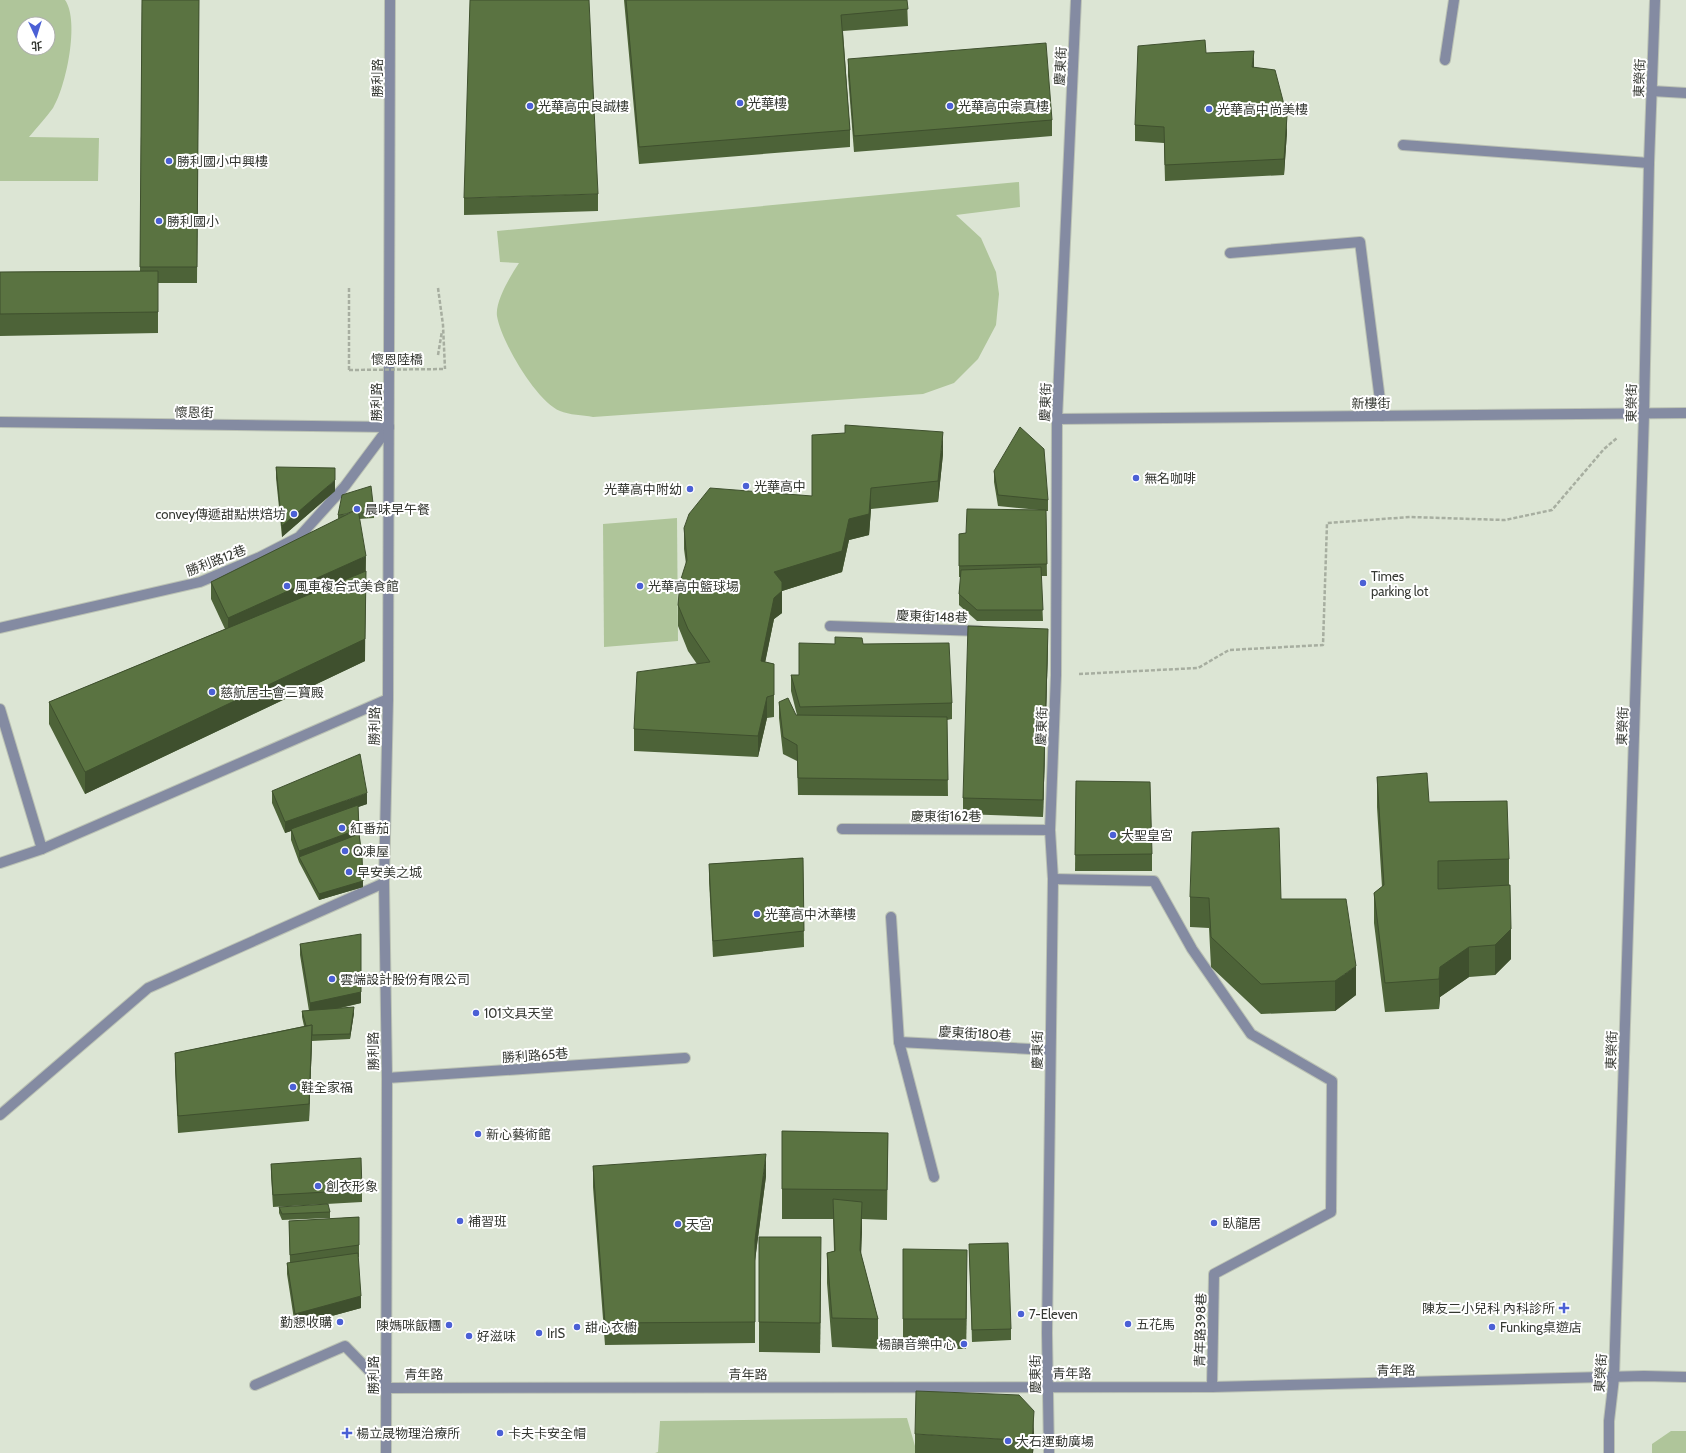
<svg xmlns="http://www.w3.org/2000/svg" width="1686" height="1453" viewBox="0 0 1686 1453" font-family="Cabin,'Noto Sans TC',sans-serif">
  <style>
    .green { fill: #afc59a; fill-rule: evenodd }
    .lines { fill: none; stroke-linecap: round; stroke-linejoin: round }
    .minor-casing { stroke: #bbc2b4; stroke-width: 12 }
    .path { stroke: #a7aea0; stroke-width: 2.5; stroke-dasharray: 4 2; stroke-linecap: butt }
    .minor { stroke: #848ba2; stroke-width: 10 }
    .path-bridge { stroke: #a7aea0; stroke-width: 2.5; stroke-dasharray: 4 2; stroke-linecap: butt }
    .wall { fill: #4d6338 }
    .shaded-wall { fill: #3f502e }
    .building { fill: #5a7341; stroke: #3f502e }
    .poi-dot { fill: #4b60d5; stroke: #fff; stroke-width: 1.5 }
    .labels { text-anchor: middle; dominant-baseline: central; stroke-width: 4; stroke-linejoin: round; paint-order: stroke }
    .street-label { font-size: 13px; fill: #353832; stroke: #fff }
    .poi-label { font-size: 13px; fill: #353832; stroke: #fff; text-anchor: start }
  </style>
  <rect width="100%" height="100%" fill="#dce5d4"/>
  <!-- green -->
  <g class="green">
    <path d="M 0,0 L 65,0 C 80,21 66,87 53,108 C 46,118 37,127 29,137 L 99,138 L 98,181 L 0,181 ZM 24,24 L 48,24 L 48,48 L 24,48 Z"/>
    <path d="M 1019,182 L 1020,207 L 956,215 L 981,238 L 996,272 L 999,294 L 996,325 L 978,359 L 954,383 L 923,394 L 593,417 C 583,415 569,415 560,411 C 536,401 501,341 497,316 C 495,301 511,275 519,263 L 500,262 L 497,231 Z"/>
    <polygon points="677,518 678,641 604,647 603,524"/>
    <polygon points="907,1418 917,1453 655,1453 658,1452 660,1421"/>
    <polygon points="1671,1431 1686,1431 1686,1453 1652,1453 1652,1444"/>
  </g>
  <g class="lines">
    <defs>
      <g id="minor">
        <polyline points="1445,60 1454,0"/>
        <polyline points="1652,91 1686,93"/>
        <polyline points="1403,145 1649,163"/>
        <polyline points="1230,253 1360,242 1382,416"/>
        <polyline points="1057,419 1686,413"/>
        <polyline points="0,422 389,427"/>
        <polyline points="830,626 980,631"/>
        <polyline points="0,628 200,582 260,557 299,537 345,486 389,427"/>
        <polyline points="0,709 42,849"/>
        <polyline points="842,829 1050,830"/>
        <polyline points="0,863 42,849 388,699"/>
        <polyline points="1053,879 1154,881 1192,949 1251,1034 1332,1081 1331,1212 1214,1274 1212,1387"/>
        <polyline points="891,917 899,1042 934,1177"/>
        <polyline points="899,1042 1050,1050"/>
        <polyline points="387,1078 685,1058"/>
        <polyline points="0,1115 148,988 384,883"/>
        <polyline points="255,1385 345,1346 386,1388 1212,1387 1644,1376 1686,1377"/>
        <polyline points="386,1453 387,1078 384,883 388,699 390,0"/>
        <polyline points="1049,1453 1047,1333 1053,879 1050,830 1056,675 1057,419 1076,0"/>
        <polyline points="1609,1453 1609,1421 1614,1378 1644,414 1649,163 1655,0"/>
      </g>
    </defs>
    <!-- minor casing -->
    <use href="#minor" class="minor-casing"/>
    <!-- path -->
    <g class="path">
      <polyline points="349,288 349,370"/>
      <polyline points="438,288 443,325 445,369"/>
      <polyline points="438,355 442,331"/>
      <polyline points="1079,674 1198,668 1229,650 1323,645 1327,523 1410,517 1505,520 1552,510 1604,449 1617,438"/>
    </g>
    <!-- minor -->
    <use href="#minor" class="minor"/>
    <!-- path-bridge -->
    <polyline class="path-bridge" points="349,370 445,369"/>
  </g>
  <!-- wall -->
  <g class="wall">
    <polygon points="142,0 199,0 197,283 158,283 158,333 0,336 0,272 140,271"/>
    <polygon points="624,0 907,0 908,26 843,31 850,130 850,147 639,164"/>
    <polygon points="1206,53 1254,68 1287,132 1284,175 1165,181 1164,143 1135,141 1135,125"/>
    <polygon points="848,59 1052,120 1052,136 854,152 848,76"/>
    <polygon points="598,194 598,211 464,215 464,198"/>
    <polygon points="845,425 943,454 938,502 871,509 869,535 849,540 842,572 782,591 782,613 774,619 765,662 774,664 774,717 767,718 758,757 634,751 634,729 697,664 688,651 678,626 678,605 686,564 684,549 684,528 812,496 845,433"/>
    <polygon points="276,467 335,491 282,537 276,478"/>
    <polygon points="994,471 1048,500 1048,511 1046,511 1047,576 1041,576 1043,621 977,621 959,605 959,594 961,577 959,577 959,534 966,533 1039,510 998,506 994,482"/>
    <polygon points="374,512 374,518 359,519 365,661 85,794 49,724 49,702 225,629 211,599 211,582 338,519 338,515"/>
    <polygon points="835,644 863,644 952,703 952,719 947,720 948,796 798,795 797,761 783,754 779,718 779,702 796,715 797,715 791,691 791,675 799,675"/>
    <polygon points="1048,645 1043,817 963,814 963,798"/>
    <polygon points="1377,777 1429,802 1509,859 1509,885 1511,959 1495,975 1469,977 1440,997 1439,1009 1385,1012 1374,923 1374,893 1382,887 1377,807"/>
    <polygon points="1076,781 1152,854 1152,871 1075,871"/>
    <polygon points="272,791 367,804 358,807 363,887 319,900 299,862 291,840 291,831 285,833 272,803"/>
    <polygon points="803,858 804,947 713,957 709,880 709,864"/>
    <polygon points="1190,897 1281,899 1356,995 1335,1011 1261,1014 1211,967 1209,928 1190,927"/>
    <polygon points="300,944 361,1003 337,1009 354,1013 350,1039 312,1041 309,1121 178,1133 175,1070 175,1053 304,1026 302,1017 302,1011 309,1011 300,955"/>
    <polygon points="782,1131 888,1133 887,1220 862,1219 861,1254 878,1319 878,1349 832,1347 827,1283 827,1253 834,1251 833,1219 782,1219"/>
    <polygon points="271,1164 362,1190 362,1202 273,1207 271,1175"/>
    <polygon points="593,1166 766,1176 755,1260 755,1343 605,1345 593,1187"/>
    <polygon points="279,1207 330,1212 330,1218 282,1220 279,1213"/>
    <polygon points="359,1217 359,1257 358,1257 361,1308 295,1326 287,1274 287,1263 290,1263 289,1221"/>
    <polygon points="969,1244 1011,1329 1011,1340 972,1342"/>
    <polygon points="903,1249 967,1280 966,1349 903,1349"/>
    <polygon points="821,1267 820,1353 759,1352 759,1322"/>
    <polygon points="915,1434 1034,1441 1033,1453 915,1453"/>
  </g>
  <!-- shaded-wall -->
  <g class="shaded-wall">
    <polygon points="1254,51 1254,68 1252,67"/>
    <polygon points="1287,116 1287,132 1284,175 1284,159"/>
    <polygon points="943,432 943,454 938,502 938,481"/>
    <polygon points="335,480 335,491 282,537 282,526"/>
    <polygon points="871,488 871,509 869,535 849,540 842,572 782,591 782,613 774,619 761,683 761,661 774,572 849,519"/>
    <polygon points="366,556 365,661 85,794 85,772 228,634 228,618"/>
    <polygon points="1048,629 1048,645 1043,817 1043,800"/>
    <polygon points="767,697 767,718 758,757 758,736"/>
    <polygon points="367,793 367,804 292,830 291,829 291,831 285,833 285,822"/>
    <polygon points="359,829 359,840 299,857 299,851"/>
    <polygon points="363,881 363,887 319,900 319,894"/>
    <polygon points="1511,929 1511,959 1495,975 1495,945"/>
    <polygon points="361,934 361,1003 310,1014 310,1003"/>
    <polygon points="1469,947 1469,977 1440,997 1439,1009 1439,979 1440,967"/>
    <polygon points="1356,966 1356,995 1335,1011 1335,981"/>
    <polygon points="354,1007 354,1013 350,1039 350,1034"/>
    <polygon points="312,1025 312,1041 309,1121 309,1104"/>
    <polygon points="766,1154 766,1176 755,1261 755,1240"/>
    <polygon points="862,1202 862,1232 860,1280 860,1250"/>
    <polygon points="821,1237 821,1267 820,1353 820,1323"/>
    <polygon points="967,1250 967,1280 966,1349 966,1319"/>
    <polygon points="361,1296 361,1308 295,1326 295,1314"/>
    <polygon points="1034,1411 1034,1441 1033,1453 1032,1453"/>
  </g>
  <!-- building -->
  <g class="building">
    <polygon points="142,0 199,0 197,267 140,267"/>
    <polygon points="470,0 589,0 598,194 464,198"/>
    <polygon points="626,0 907,0 908,9 841,15 850,130 639,147"/>
    <polygon points="1205,40 1206,53 1254,51 1252,67 1275,70 1287,116 1284,159 1165,165 1164,127 1135,125 1138,46"/>
    <polygon points="1046,43 1052,120 854,136 848,59"/>
    <polygon points="158,271 158,312 0,314 0,272"/>
    <polygon points="845,425 943,432 938,481 871,488 869,514 849,519 842,551 774,572 782,582 782,591 774,598 761,661 774,664 774,695 767,697 758,736 634,729 637,672 710,662 688,629 678,605 680,582 687,560 684,528 689,514 710,488 812,496 812,435 845,433"/>
    <polygon points="1020,427 1044,449 1048,500 998,495 994,471"/>
    <polygon points="276,467 335,468 335,480 282,526"/>
    <polygon points="371,486 374,512 358,513 358,509 346,514 338,515 342,495"/>
    <polygon points="358,509 366,556 228,618 211,582"/>
    <polygon points="967,509 1046,510 1047,564 959,566 959,534 966,533"/>
    <polygon points="1041,567 1043,610 977,610 959,594 961,570"/>
    <polygon points="366,571 365,639 85,772 49,702"/>
    <polygon points="968,626 1048,629 1043,800 963,798"/>
    <polygon points="835,637 862,638 863,644 949,643 952,703 800,707 791,675 799,675 799,643 835,644"/>
    <polygon points="788,698 796,715 947,717 948,780 798,778 797,745 783,737 779,702"/>
    <polygon points="360,754 367,793 285,822 272,791"/>
    <polygon points="1427,773 1429,802 1507,801 1509,859 1438,861 1438,889 1510,885 1511,929 1495,945 1469,947 1440,967 1439,979 1385,983 1374,893 1384,885 1377,777"/>
    <polygon points="1076,781 1150,782 1152,854 1075,855"/>
    <polygon points="358,805 359,829 299,851 291,829"/>
    <polygon points="1279,828 1281,899 1346,899 1356,966 1335,981 1261,984 1211,937 1209,898 1190,897 1192,832"/>
    <polygon points="359,834 362,856 363,881 319,894 299,857"/>
    <polygon points="803,858 804,931 713,941 709,864"/>
    <polygon points="361,934 361,992 310,1003 300,944"/>
    <polygon points="354,1007 350,1034 312,1035 312,1025 306,1026 302,1011"/>
    <polygon points="312,1025 309,1104 178,1116 175,1053"/>
    <polygon points="782,1131 888,1133 887,1190 782,1189"/>
    <polygon points="766,1154 755,1240 755,1322 605,1323 593,1166"/>
    <polygon points="361,1158 362,1190 273,1195 271,1164"/>
    <polygon points="833,1199 862,1202 860,1250 878,1319 832,1318 827,1253 835,1251"/>
    <polygon points="328,1204 330,1212 282,1214 279,1207"/>
    <polygon points="359,1217 359,1245 290,1255 289,1221"/>
    <polygon points="759,1237 821,1237 820,1323 759,1322"/>
    <polygon points="1008,1243 1011,1329 972,1330 969,1244"/>
    <polygon points="903,1249 967,1250 966,1319 903,1319"/>
    <polygon points="358,1253 361,1296 295,1314 287,1263"/>
    <polygon points="916,1391 1019,1395 1034,1411 1032,1441 915,1434"/>
  </g>
  <!-- markers -->
  <g class="poi-dot">
    <circle cx="740" cy="103" r="4"/>
    <circle cx="530" cy="106" r="4"/>
    <circle cx="950" cy="106" r="4"/>
    <circle cx="1209" cy="109" r="4"/>
    <circle cx="169" cy="161" r="4"/>
    <circle cx="159" cy="221" r="4"/>
    <circle cx="1136" cy="478" r="4"/>
    <circle cx="746" cy="486" r="4"/>
    <circle cx="690" cy="489" r="4"/>
    <circle cx="357" cy="509" r="4"/>
    <circle cx="294" cy="514" r="4"/>
    <circle cx="1363" cy="583" r="4"/>
    <circle cx="287" cy="586" r="4"/>
    <circle cx="640" cy="586" r="4"/>
    <circle cx="212" cy="692" r="4"/>
    <circle cx="342" cy="828" r="4"/>
    <circle cx="1113" cy="835" r="4"/>
    <circle cx="345" cy="851" r="4"/>
    <circle cx="349" cy="872" r="4"/>
    <circle cx="757" cy="914" r="4"/>
    <circle cx="332" cy="979" r="4"/>
    <circle cx="476" cy="1013" r="4"/>
    <circle cx="293" cy="1087" r="4"/>
    <circle cx="478" cy="1134" r="4"/>
    <circle cx="318" cy="1186" r="4"/>
    <circle cx="460" cy="1221" r="4"/>
    <circle cx="1214" cy="1223" r="4"/>
    <circle cx="678" cy="1224" r="4"/>
    <path d="M1562 1302h4v4h4v4h-4v4h-4v-4h-4v-4h4z"/>
    <circle cx="1021" cy="1314" r="4"/>
    <circle cx="340" cy="1322" r="4"/>
    <circle cx="1128" cy="1324" r="4"/>
    <circle cx="449" cy="1325" r="4"/>
    <circle cx="577" cy="1327" r="4"/>
    <circle cx="1492" cy="1327" r="4"/>
    <circle cx="539" cy="1333" r="4"/>
    <circle cx="469" cy="1336" r="4"/>
    <circle cx="964" cy="1344" r="4"/>
    <path d="M345 1427h4v4h4v4h-4v4h-4v-4h-4v-4h4z"/>
    <circle cx="500" cy="1433" r="4"/>
    <circle cx="1008" cy="1441" r="4"/>
  </g>
  <g class="labels">
    <!-- street labels -->
    <g class="street-label">
      <text transform="translate(1060 66) rotate(-87)">慶東街</text>
      <text transform="translate(377 78) rotate(-90)">勝利路</text>
      <text transform="translate(1639 78) rotate(-88)">東榮街</text>
      <text x="397" y="359">懷恩陸橋</text>
      <text transform="translate(376 402) rotate(-90)">勝利路</text>
      <text transform="translate(1045 402) rotate(-88)">慶東街</text>
      <text transform="translate(1371 403) rotate(-1)">新樓街</text>
      <text transform="translate(1631 403) rotate(-89)">東榮街</text>
      <text transform="translate(194 412) rotate(1)">懷恩街</text>
      <text transform="translate(216 560) rotate(-21)">勝利路12巷</text>
      <text transform="translate(932 616) rotate(2)">慶東街148巷</text>
      <text transform="translate(374 726) rotate(-89)">勝利路</text>
      <text transform="translate(1041 726) rotate(-88)">慶東街</text>
      <text transform="translate(1622 726) rotate(-88)">東榮街</text>
      <text x="946" y="816">慶東街162巷</text>
      <text transform="translate(975 1033) rotate(3)">慶東街180巷</text>
      <text transform="translate(1037 1050) rotate(-89)">慶東街</text>
      <text transform="translate(1611 1050) rotate(-88)">東榮街</text>
      <text transform="translate(373 1051) rotate(-91)">勝利路</text>
      <text transform="translate(535 1055) rotate(-4)">勝利路65巷</text>
      <text transform="translate(1200 1330) rotate(-89)">青年路398巷</text>
      <text transform="translate(1396 1370) rotate(-1)">青年路</text>
      <text transform="translate(1072 1373) rotate(-1)">青年路</text>
      <text transform="translate(1600 1373) rotate(-86)">東榮街</text>
      <text transform="translate(424 1374) rotate(-1)">青年路</text>
      <text x="748" y="1374">青年路</text>
      <text transform="translate(1035 1374) rotate(-91)">慶東街</text>
      <text transform="translate(373 1375) rotate(-90)">勝利路</text>
    </g>
    <!-- poi labels -->
    <g class="poi-label">
      <text x="748" y="103">光華樓</text>
      <text x="538" y="106">光華高中良誠樓</text>
      <text x="958" y="106">光華高中崇真樓</text>
      <text x="1217" y="109">光華高中尚美樓</text>
      <text x="177" y="161">勝利國小中興樓</text>
      <text x="167" y="221">勝利國小</text>
      <text x="1144" y="478">無名咖啡</text>
      <text x="754" y="486">光華高中</text>
      <text x="682" y="489" text-anchor="end">光華高中附幼</text>
      <text x="365" y="509">晨味早午餐</text>
      <text x="286" y="514" text-anchor="end">convey傳遞甜點烘焙坊</text>
      <text x="1371" y="576">Times<tspan x="1371" dy="15">parking lot</tspan></text>
      <text x="295" y="586">風車複合式美食館</text>
      <text x="648" y="586">光華高中籃球場</text>
      <text x="220" y="692">慈航居士會三寶殿</text>
      <text x="350" y="828">紅番茄</text>
      <text x="1121" y="835">大聖皇宮</text>
      <text x="353" y="851">Q凍屋</text>
      <text x="357" y="872">早安美之城</text>
      <text x="765" y="914">光華高中沐華樓</text>
      <text x="340" y="979">雲端設計股份有限公司</text>
      <text x="484" y="1013">101文具天堂</text>
      <text x="301" y="1087">鞋全家福</text>
      <text x="486" y="1134">新心藝術館</text>
      <text x="326" y="1186">創衣形象</text>
      <text x="468" y="1221">補習班</text>
      <text x="1222" y="1223">臥龍居</text>
      <text x="686" y="1224">天宮</text>
      <text x="1555" y="1308" text-anchor="end">陳友二小兒科 內科診所</text>
      <text x="1029" y="1314">7-Eleven</text>
      <text x="332" y="1322" text-anchor="end">勤懇收購</text>
      <text x="1136" y="1324">五花馬</text>
      <text x="441" y="1325" text-anchor="end">陳媽咪飯糰</text>
      <text x="585" y="1327">甜心衣櫥</text>
      <text x="1500" y="1327">Funking桌遊店</text>
      <text x="547" y="1333">IrIS</text>
      <text x="477" y="1336">好滋味</text>
      <text x="956" y="1344" text-anchor="end">楊韻音樂中心</text>
      <text x="356" y="1433">楊立晟物理治療所</text>
      <text x="508" y="1433">卡夫卡安全帽</text>
      <text x="1016" y="1441">大石運動廣場</text>
    </g>
  </g>
  <!-- north arrow -->
  <g transform="translate(36 36) rotate(176)"><circle r="19" fill="#ffffff" stroke="#aeafad"/>
  <path d="M0-3L7 15L0 10L-7 15Z" fill="#4b60d5"/>
  <text y="-6" font-size="11" font-weight="bold" text-anchor="middle" fill="#353832">北</text>
  </g>
</svg>
